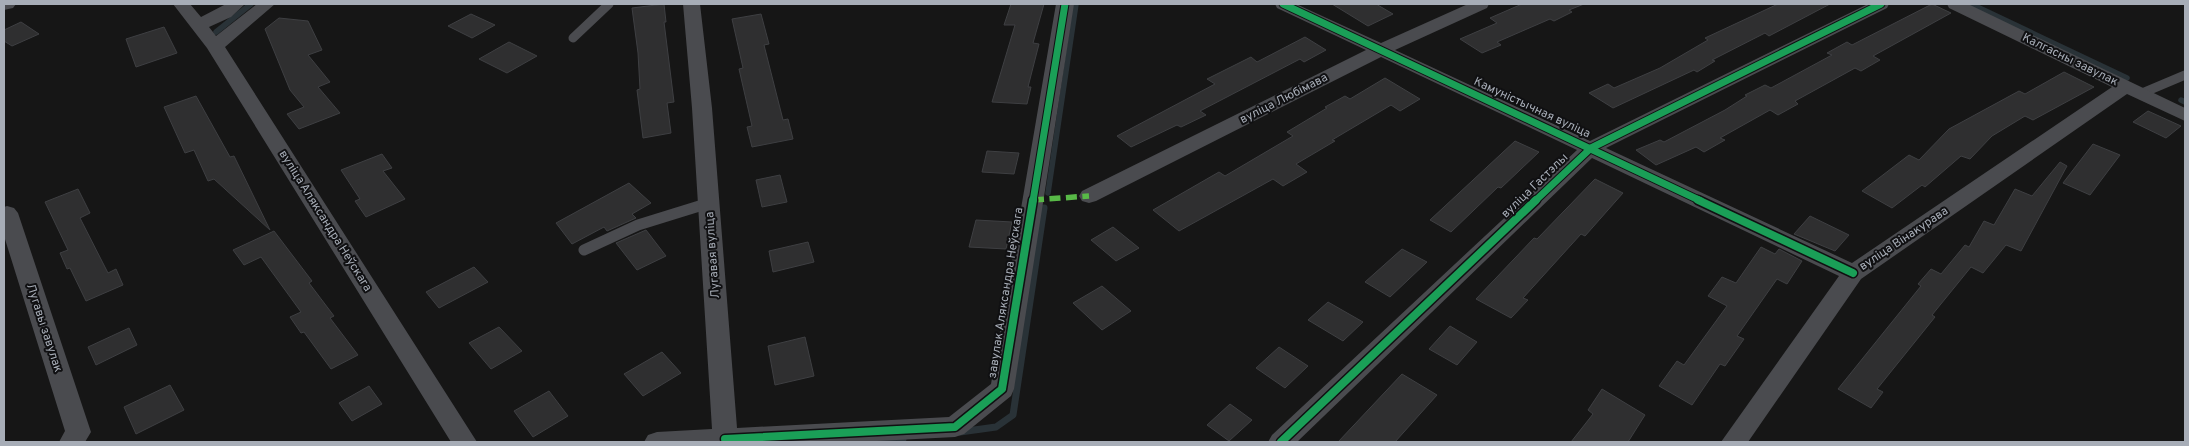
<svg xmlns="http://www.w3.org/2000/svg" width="2189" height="446" viewBox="0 0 2189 446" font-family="Overpass,sans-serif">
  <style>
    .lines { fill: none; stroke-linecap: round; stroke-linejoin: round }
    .stream-far1 { stroke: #293237; stroke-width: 5.5 }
    .stream { stroke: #293237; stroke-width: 7 }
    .building { fill: #2f2f30; stroke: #3e3f42 }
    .lane-far1 { stroke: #4a4b4f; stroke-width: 9 }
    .lane { stroke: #4a4b4f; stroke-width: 11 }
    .street { fill: #4a4b4f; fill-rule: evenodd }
    .quiet { stroke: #58b947; stroke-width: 5.5; stroke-dasharray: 11 5.5; stroke-linecap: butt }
    .cycleway-far1-casing { stroke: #101012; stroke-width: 9 }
    .cycleway-casing { stroke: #101012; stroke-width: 11 }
    .cycleway-far1 { stroke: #1a9f57; stroke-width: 7 }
    .cycleway { stroke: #1a9f57; stroke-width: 8 }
    .labels { text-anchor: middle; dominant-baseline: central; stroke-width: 4; stroke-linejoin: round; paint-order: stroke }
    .street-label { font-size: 12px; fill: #a7adb7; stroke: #101012 }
  </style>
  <rect width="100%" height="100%" fill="#161616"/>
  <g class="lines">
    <!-- stream-far1 -->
    <g class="stream-far1">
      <polyline points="1971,4 2127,78"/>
      <polyline points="216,32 251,4"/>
      <polyline points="2181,100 2185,102"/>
      <polyline points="1048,193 1076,4"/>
    </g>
    <!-- stream -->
    <g class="stream">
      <polyline points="960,432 996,427 1013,415 1044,208"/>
      <polyline points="879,442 903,439"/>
    </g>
  </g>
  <!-- building -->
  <g class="building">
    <polygon points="664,4 666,22 664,22 674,102 667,103 671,133 643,138 637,90 640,89 638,53 632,8"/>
    <polygon points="1011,4 1044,4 1033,43 1039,44 1028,87 1031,87 1027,104 992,102 1015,25 1004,25"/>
    <polygon points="1332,4 1376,4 1393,14 1368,26"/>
    <polygon points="1522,4 1584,4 1569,10 1572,12 1554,21 1550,19 1497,42 1501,45 1482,53 1460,39 1497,23 1490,18"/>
    <polygon points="1778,4 1830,4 1769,36 1765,33 1712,60 1715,61 1697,72 1694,70 1613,108 1589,93 1608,84 1614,88 1660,68 1708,40 1705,38"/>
    <polygon points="1932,4 1951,13 1873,56 1880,60 1861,71 1855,68 1795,101 1798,104 1778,115 1770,110 1720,138 1725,140 1704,152 1696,147 1656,165 1636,150 1660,140 1664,142 1725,110 1747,96 1745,95 1765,85 1771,88 1832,55 1827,53 1847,42 1852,45"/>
    <polygon points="471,14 495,25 472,38 448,26"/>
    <polygon points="761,14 769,44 764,45 783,120 788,119 793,139 752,147 747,127 752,126 739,69 743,68 732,19"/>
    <polygon points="279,18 308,21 322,50 308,55 330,82 318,87 340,113 299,129 287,114 304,107 290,90 265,29"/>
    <polygon points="21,22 39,34 12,46 4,41 4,30"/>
    <polygon points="164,27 177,53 136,67 126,39"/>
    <polygon points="1305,37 1326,50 1304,62 1300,59 1200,111 1206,115 1181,127 1177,125 1131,147 1117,136 1215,84 1207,79 1251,57 1257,62"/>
    <polygon points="509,42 537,56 507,73 479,59"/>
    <polygon points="2064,72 2094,87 2033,120 2025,116 1992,136 1970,159 1961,156 1925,187 1922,185 1892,208 1862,191 1909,155 1919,160 1949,129 2019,91 2025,94"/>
    <polygon points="1385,78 1420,99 1400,111 1391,105 1332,140 1335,141 1296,164 1307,172 1283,186 1273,179 1179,231 1153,210 1219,172 1225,176 1293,136 1287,132 1327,108 1325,107 1345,96 1350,99"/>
    <polygon points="196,96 230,157 234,156 270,230 214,179 208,181 194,150 185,153 164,107"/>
    <polygon points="2148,111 2181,126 2166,138 2133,122"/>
    <polygon points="1515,141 1539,152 1501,188 1498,187 1451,232 1430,220"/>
    <polygon points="2093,144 2120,155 2090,195 2063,183"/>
    <polygon points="987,151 1019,153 1014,174 982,172"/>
    <polygon points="382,154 392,168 383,171 405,199 366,217 355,201 360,199 341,170"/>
    <polygon points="2060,162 2067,166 2021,251 2006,245 1983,273 1971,267 1932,315 1935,317 1877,389 1883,392 1871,408 1838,389 1921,286 1918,284 1931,269 1941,274 1965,245 1969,247 1984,221 1994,225 2015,189 2032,196"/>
    <polygon points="780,175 787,202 762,207 756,180"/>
    <polygon points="1595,179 1623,193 1585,236 1581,234 1523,298 1528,300 1511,318 1476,299 1534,238 1537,239"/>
    <polygon points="629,183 651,203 632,214 636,218 607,231 604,227 572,244 556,223"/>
    <polygon points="78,189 90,213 80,218 108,273 116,269 123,285 86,301 70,268 67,269 60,253 68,250 45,202"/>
    <polygon points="1810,216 1849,235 1835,251 1794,234"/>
    <polygon points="976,220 1012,222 1006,249 969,247"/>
    <polygon points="1113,227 1139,248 1116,261 1091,240"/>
    <polygon points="646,230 666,256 637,270 616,243"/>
    <polygon points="274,231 312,281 309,283 334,316 330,318 358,355 331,369 304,332 301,333 290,317 301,312 261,257 244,265 233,250"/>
    <polygon points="808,242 814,262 773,272 769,251"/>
    <polygon points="1761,247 1775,254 1779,249 1802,261 1787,284 1777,279 1737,336 1744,339 1725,366 1720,364 1692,405 1659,386 1677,361 1684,365 1727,306 1708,296 1722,277 1736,283"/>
    <polygon points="1402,249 1427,262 1390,297 1365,282"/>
    <polygon points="474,267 488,282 439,308 426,292"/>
    <polygon points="1102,286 1131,311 1102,330 1073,303"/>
    <polygon points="1328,302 1363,322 1343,341 1308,320"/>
    <polygon points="1450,326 1477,342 1457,365 1429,349"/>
    <polygon points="499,327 522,351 491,369 469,343"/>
    <polygon points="129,328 137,345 96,365 88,347"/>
    <polygon points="805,337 814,376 775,385 768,346"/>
    <polygon points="1279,347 1308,366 1285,388 1256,368"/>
    <polygon points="662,352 681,373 643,396 624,374"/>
    <polygon points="1402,374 1437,395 1395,442 1338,442"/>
    <polygon points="170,385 184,410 136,434 124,407"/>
    <polygon points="369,386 382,404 352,421 339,403"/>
    <polygon points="1602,389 1645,415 1628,442 1571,442 1593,414 1588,410"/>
    <polygon points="549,391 568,416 533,437 514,411"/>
    <polygon points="1230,404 1252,420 1229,441 1207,425"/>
  </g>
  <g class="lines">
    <!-- lane-far1 -->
    <g class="lane-far1">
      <polyline points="573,38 609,4"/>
      <polyline points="2140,94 2185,75"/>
    </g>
    <!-- lane -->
    <polyline class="lane" points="584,250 638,225 709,203"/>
    <!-- street -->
    <g class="street">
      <polygon points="4,4 16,4 13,8 4,10"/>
      <polygon points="173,4 190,4 201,17 226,4 245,4 231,17 209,27 216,36 257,4 275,4 225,47 477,442 451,442 207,48"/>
      <polygon points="683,4 700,4 712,108 737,428 949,417 991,384 1056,4 1074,4 1014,389 1011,396 964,434 955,437 858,442 644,442 648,435 657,432 712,429 692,108"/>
      <polygon points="1275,4 1296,4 1381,43 1468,4 1489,4 1487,8 1395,50 1590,141 1868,4 1889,4 1887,8 1606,148 1852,263 2112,87 1949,8 1947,4 1968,4 2185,108 2185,121 2127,94 1861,279 1748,442 1721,442 1839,276 1592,158 1297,442 1268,442 1272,435 1577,150 1381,57 1096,201 1089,203 1082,201 1079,196 1082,191 1366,50 1277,8"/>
      <polygon points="7,206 14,208 18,213 91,432 85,442 59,442 65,431 4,236 4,207"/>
    </g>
    <!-- quiet -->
    <polyline class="quiet" points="1033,200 1089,196"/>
    <defs>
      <g id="cycleway-far1">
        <polyline points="1283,4 1701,201"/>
        <polyline points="1033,201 1065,4"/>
        <polyline points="1535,201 1591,148 1881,4"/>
      </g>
      <g id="cycleway">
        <polyline points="1698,200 1853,273"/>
        <polyline points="725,439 955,427 1002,389 1033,200"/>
        <polyline points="1281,442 1536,200"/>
      </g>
    </defs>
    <!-- cycleway-far1 casing -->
    <use href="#cycleway-far1" class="cycleway-far1-casing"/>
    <!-- cycleway casing -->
    <use href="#cycleway" class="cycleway-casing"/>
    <!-- cycleway-far1 -->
    <use href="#cycleway-far1" class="cycleway-far1"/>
    <!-- cycleway -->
    <use href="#cycleway" class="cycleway"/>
  </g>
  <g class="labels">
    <!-- street labels -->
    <g class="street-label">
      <text transform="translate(2070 60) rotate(26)">Калгасны завулак</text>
      <text transform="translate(1284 99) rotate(-27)">вуліца Любімава</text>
      <text transform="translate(1532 108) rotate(25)">Камуністычная вуліца</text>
      <text transform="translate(1535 186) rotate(-44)">вуліца Гастэлы</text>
      <text transform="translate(325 221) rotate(58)">вуліца Аляксандра Неўскага</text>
      <text transform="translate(1904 239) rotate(-34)">вуліца Вінакурава</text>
      <text transform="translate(713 255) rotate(-94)">Лугавая вуліца</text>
      <text transform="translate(1006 293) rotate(-81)">завулак Аляксандра Неўскага</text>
      <text transform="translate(44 328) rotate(72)">Лугавы завулак</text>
    </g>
  </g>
  <!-- border -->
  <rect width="2189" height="446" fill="none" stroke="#a7adb7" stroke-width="10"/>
</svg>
